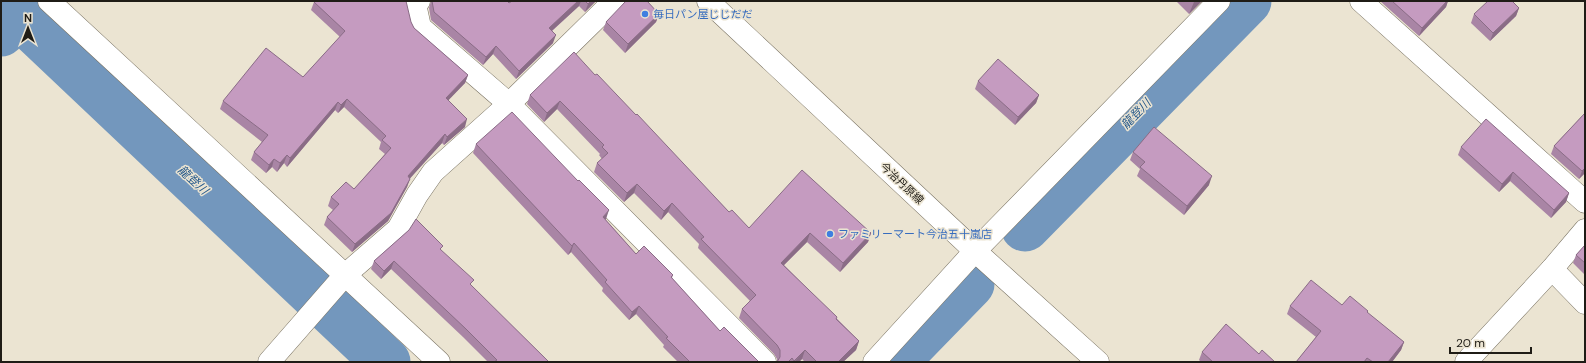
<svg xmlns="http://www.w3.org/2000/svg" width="1586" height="363" viewBox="0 0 1586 363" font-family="'DM Sans','Noto Sans JP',sans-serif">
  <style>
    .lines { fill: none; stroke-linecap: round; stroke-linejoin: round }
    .river { stroke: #7397bd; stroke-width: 49 }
    .minor-casing { stroke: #7a7363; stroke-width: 23 }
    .secondary-casing { stroke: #7a7363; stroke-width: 23 }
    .minor { stroke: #fff; stroke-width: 22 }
    .secondary { stroke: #fff; stroke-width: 22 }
    .wall { fill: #a985a5 }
    .shaded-wall { fill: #8a6c86 }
    .building { fill: #c59bc0; stroke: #8a6c86 }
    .shop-dot { fill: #3f7fe0; stroke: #ebe4d2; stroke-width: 1.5 }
    .labels { text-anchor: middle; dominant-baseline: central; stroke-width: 3; stroke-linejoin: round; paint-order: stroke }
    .shop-label { font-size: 11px; fill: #366cbe; stroke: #ebe4d2; text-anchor: start }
    .street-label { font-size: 11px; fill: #1f1c16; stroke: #ebe4d2 }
    .water-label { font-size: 12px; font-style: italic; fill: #24588b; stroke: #ebe4d2 }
  </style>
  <rect width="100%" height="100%" fill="#ebe4d2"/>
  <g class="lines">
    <!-- river -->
    <g class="river">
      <polyline points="1,32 19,15 386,362"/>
      <polyline points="1025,227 1247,1"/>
      <polyline points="894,362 970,284"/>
    </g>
    <defs>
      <g id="minor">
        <polyline points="49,1 439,362"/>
        <polyline points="419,1 415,4 420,27 509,104 765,362"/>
        <polyline points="1361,1 1585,202"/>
        <polyline points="1552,269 1585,303"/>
        <polyline points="269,362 345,275 398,229 417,195 433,172 509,104 614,1"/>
        <polyline points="874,362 975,251 1219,1"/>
        <polyline points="1466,362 1552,269 1585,230"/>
      </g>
      <polyline id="secondary" points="708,1 975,251 1098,362"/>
    </defs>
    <!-- minor casing -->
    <use href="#minor" class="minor-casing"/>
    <!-- secondary casing -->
    <use href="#secondary" class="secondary-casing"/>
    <!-- minor -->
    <use href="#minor" class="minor"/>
    <!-- secondary -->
    <use href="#secondary" class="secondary"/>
  </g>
  <!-- wall -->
  <g class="wall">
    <polygon points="431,1 507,1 509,3 512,1 596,1 585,12 579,6 552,31 553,43 516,79 493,54 483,65 431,20 429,8"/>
    <polygon points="1176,1 1202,1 1189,14"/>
    <polygon points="1380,1 1448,1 1446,7 1419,36"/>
    <polygon points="314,2 411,22 414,28 468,75 465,83 448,100 465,127 444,145 442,143 410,178 407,187 388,221 352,252 324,225 327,217 333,210 328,206 331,197 354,189 385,154 379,149 381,142 344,107 338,113 335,110 287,167 284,163 277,172 272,167 266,173 251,160 254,152 262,142 220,109 223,101 303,77 340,37 311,10"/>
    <polygon points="1519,8 1516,16 1490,41 1471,23 1474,14"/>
    <polygon points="659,14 656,22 625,53 603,30 606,22"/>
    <polygon points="595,75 729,212 749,228 871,233 868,242 840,272 807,242 784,265 859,341 856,350 843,362 805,362 802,359 799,362 777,362 777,359 774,354 739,318 742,309 750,301 698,248 699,244 668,212 661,220 634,193 624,202 594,172 597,163 602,159 599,155 600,154 557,109 544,122 527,104 530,95"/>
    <polygon points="978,81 1039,95 1036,103 1015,125 975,89"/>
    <polygon points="1585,113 1585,173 1579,179 1551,154 1554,146"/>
    <polygon points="476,144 605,219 636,254 673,275 672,278 720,331 759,362 678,362 663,347 664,345 636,314 629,320 602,291 603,288 571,252 568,255 473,153"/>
    <polygon points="1461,147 1569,193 1566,202 1551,218 1510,181 1499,192 1458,155"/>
    <polygon points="1133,152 1209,185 1184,215 1137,176 1140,169 1130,160"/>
    <polygon points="409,230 441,250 471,286 549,362 488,362 463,337 391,269 381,279 371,269 374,261"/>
    <polygon points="1585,245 1585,275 1573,263 1576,255"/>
    <polygon points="1342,305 1368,311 1367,313 1404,342 1401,350 1392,362 1296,362 1316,337 1287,314 1290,306"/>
    <polygon points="1202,352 1259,354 1275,362 1201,362 1199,360"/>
  </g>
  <!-- shaded-wall -->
  <g class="shaded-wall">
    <polygon points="578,1 581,1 579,6 546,36 549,28"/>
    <polygon points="591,1 596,1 585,12 588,4"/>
    <polygon points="1194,1 1202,1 1189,14 1194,2"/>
    <polygon points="1447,1 1448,1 1446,7 1419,36 1422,28"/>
    <polygon points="1519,8 1516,16 1490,41 1493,33"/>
    <polygon points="659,14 656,22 625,53 628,44"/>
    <polygon points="556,35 553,43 516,79 519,71"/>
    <polygon points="496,46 493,54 483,65 486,57"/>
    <polygon points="468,75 465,83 443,106 446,98"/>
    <polygon points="1039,95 1036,103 1015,125 1018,117"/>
    <polygon points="347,99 344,107 338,113 341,105"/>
    <polygon points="560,101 557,109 544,122 547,113"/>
    <polygon points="338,102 335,110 287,167 290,158"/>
    <polygon points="467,119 465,127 444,145 447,137"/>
    <polygon points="445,134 442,143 405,184 408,176"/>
    <polygon points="287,155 284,163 277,172 280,163"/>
    <polygon points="274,159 272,167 266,173 269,165"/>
    <polygon points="1585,168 1585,173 1579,179 1582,171"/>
    <polygon points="1513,172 1510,181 1499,192 1502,184"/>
    <polygon points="1212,176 1209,185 1184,215 1187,206"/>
    <polygon points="410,179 407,187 388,221 352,252 355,244"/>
    <polygon points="637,184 634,193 624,202 627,193"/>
    <polygon points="1569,193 1566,202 1551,218 1554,210"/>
    <polygon points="672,203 668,212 661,220 664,211"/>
    <polygon points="609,210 606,219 600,226 603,217"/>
    <polygon points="810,233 807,242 778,271 781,263"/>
    <polygon points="871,233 868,242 840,272 843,263"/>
    <polygon points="574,243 571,252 568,255 572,246"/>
    <polygon points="394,261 391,269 381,279 384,271"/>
    <polygon points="639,306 636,314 629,320 632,312"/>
    <polygon points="859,341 856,350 843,362 838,362"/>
    <polygon points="1404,342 1401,350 1392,362 1388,362"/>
    <polygon points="805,350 802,359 799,362 794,362"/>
  </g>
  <!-- building -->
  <g class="building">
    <polygon points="315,1 406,1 411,22 414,28 468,75 446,98 467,119 447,137 445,134 408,176 410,179 391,213 355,244 327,217 339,204 331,197 346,182 354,189 391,148 382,140 386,136 347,99 341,105 338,102 290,158 287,155 280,163 274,159 269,165 254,152 268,135 223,101 266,48 303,77 345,31 314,2"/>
    <polygon points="432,1 507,1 509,3 512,1 578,1 549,28 556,35 519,71 496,46 486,57 434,12"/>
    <polygon points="585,1 591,1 588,4"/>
    <polygon points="626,1 647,1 659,14 628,44 606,22"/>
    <polygon points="1392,1 1447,1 1422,28"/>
    <polygon points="1488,1 1512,1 1519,8 1493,33 1474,14"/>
    <polygon points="574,52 595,75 597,74 636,115 637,114 729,212 732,210 749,228 802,170 871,233 843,263 810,233 781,263 837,317 836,319 859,341 838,362 817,362 805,350 794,361 792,358 788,362 777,362 780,357 780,350 777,345 742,309 756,295 701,239 704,237 672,203 664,211 637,184 627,193 597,163 608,153 602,147 604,145 560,101 547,113 530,95"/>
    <polygon points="998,59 1039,95 1018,117 978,81"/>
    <polygon points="512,112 578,181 579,180 609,210 603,217 636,254 644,246 673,275 671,277 720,331 724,327 759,362 690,362 666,338 668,337 639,306 632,312 605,282 607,280 574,243 572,246 476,144"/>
    <polygon points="1585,113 1585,168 1582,171 1554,146"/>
    <polygon points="1486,119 1569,193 1554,210 1513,172 1502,184 1461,147"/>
    <polygon points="1154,127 1212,176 1187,206 1140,167 1145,162 1133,152"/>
    <polygon points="416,219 443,246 440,249 474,280 470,284 549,362 494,362 497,360 466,329 394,261 384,271 374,261 409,230"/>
    <polygon points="1585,245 1585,263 1576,255"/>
    <polygon points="1311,280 1342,305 1350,296 1368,311 1367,312 1404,342 1388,362 1373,362 1367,358 1364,362 1296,362 1321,331 1290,306"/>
    <polygon points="1226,324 1259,354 1262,350 1275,362 1213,362 1202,352"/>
  </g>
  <!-- markers -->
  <g class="shop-dot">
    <circle cx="645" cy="14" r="4"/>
    <circle cx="830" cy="234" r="4"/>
  </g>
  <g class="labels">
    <!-- shop labels -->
    <g class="shop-label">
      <text x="653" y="14">毎日パン屋じじだだ</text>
      <text x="838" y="234">ファミリーマート今治五十嵐店</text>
    </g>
    <!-- street labels -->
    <g class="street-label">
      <text transform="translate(902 183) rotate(43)">今治丹原線</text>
    </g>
    <!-- water labels -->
    <g class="water-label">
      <text transform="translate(1136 114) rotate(-46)">龍登川</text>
      <text transform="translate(193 180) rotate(43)">龍登川</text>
    </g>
  </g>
  <!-- border -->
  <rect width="1586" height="363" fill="none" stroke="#1f1c16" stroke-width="4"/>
  <!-- north arrow -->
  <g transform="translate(28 28)" stroke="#ebe4d2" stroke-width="3" paint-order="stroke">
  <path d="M0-3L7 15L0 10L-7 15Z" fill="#1f1c16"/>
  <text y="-6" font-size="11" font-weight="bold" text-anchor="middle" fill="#1f1c16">N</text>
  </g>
  <!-- scale -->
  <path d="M1450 347v6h81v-6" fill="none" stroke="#1f1c16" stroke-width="2"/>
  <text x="1456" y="347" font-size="12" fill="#1f1c16" stroke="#ebe4d2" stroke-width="3" paint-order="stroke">20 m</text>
</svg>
